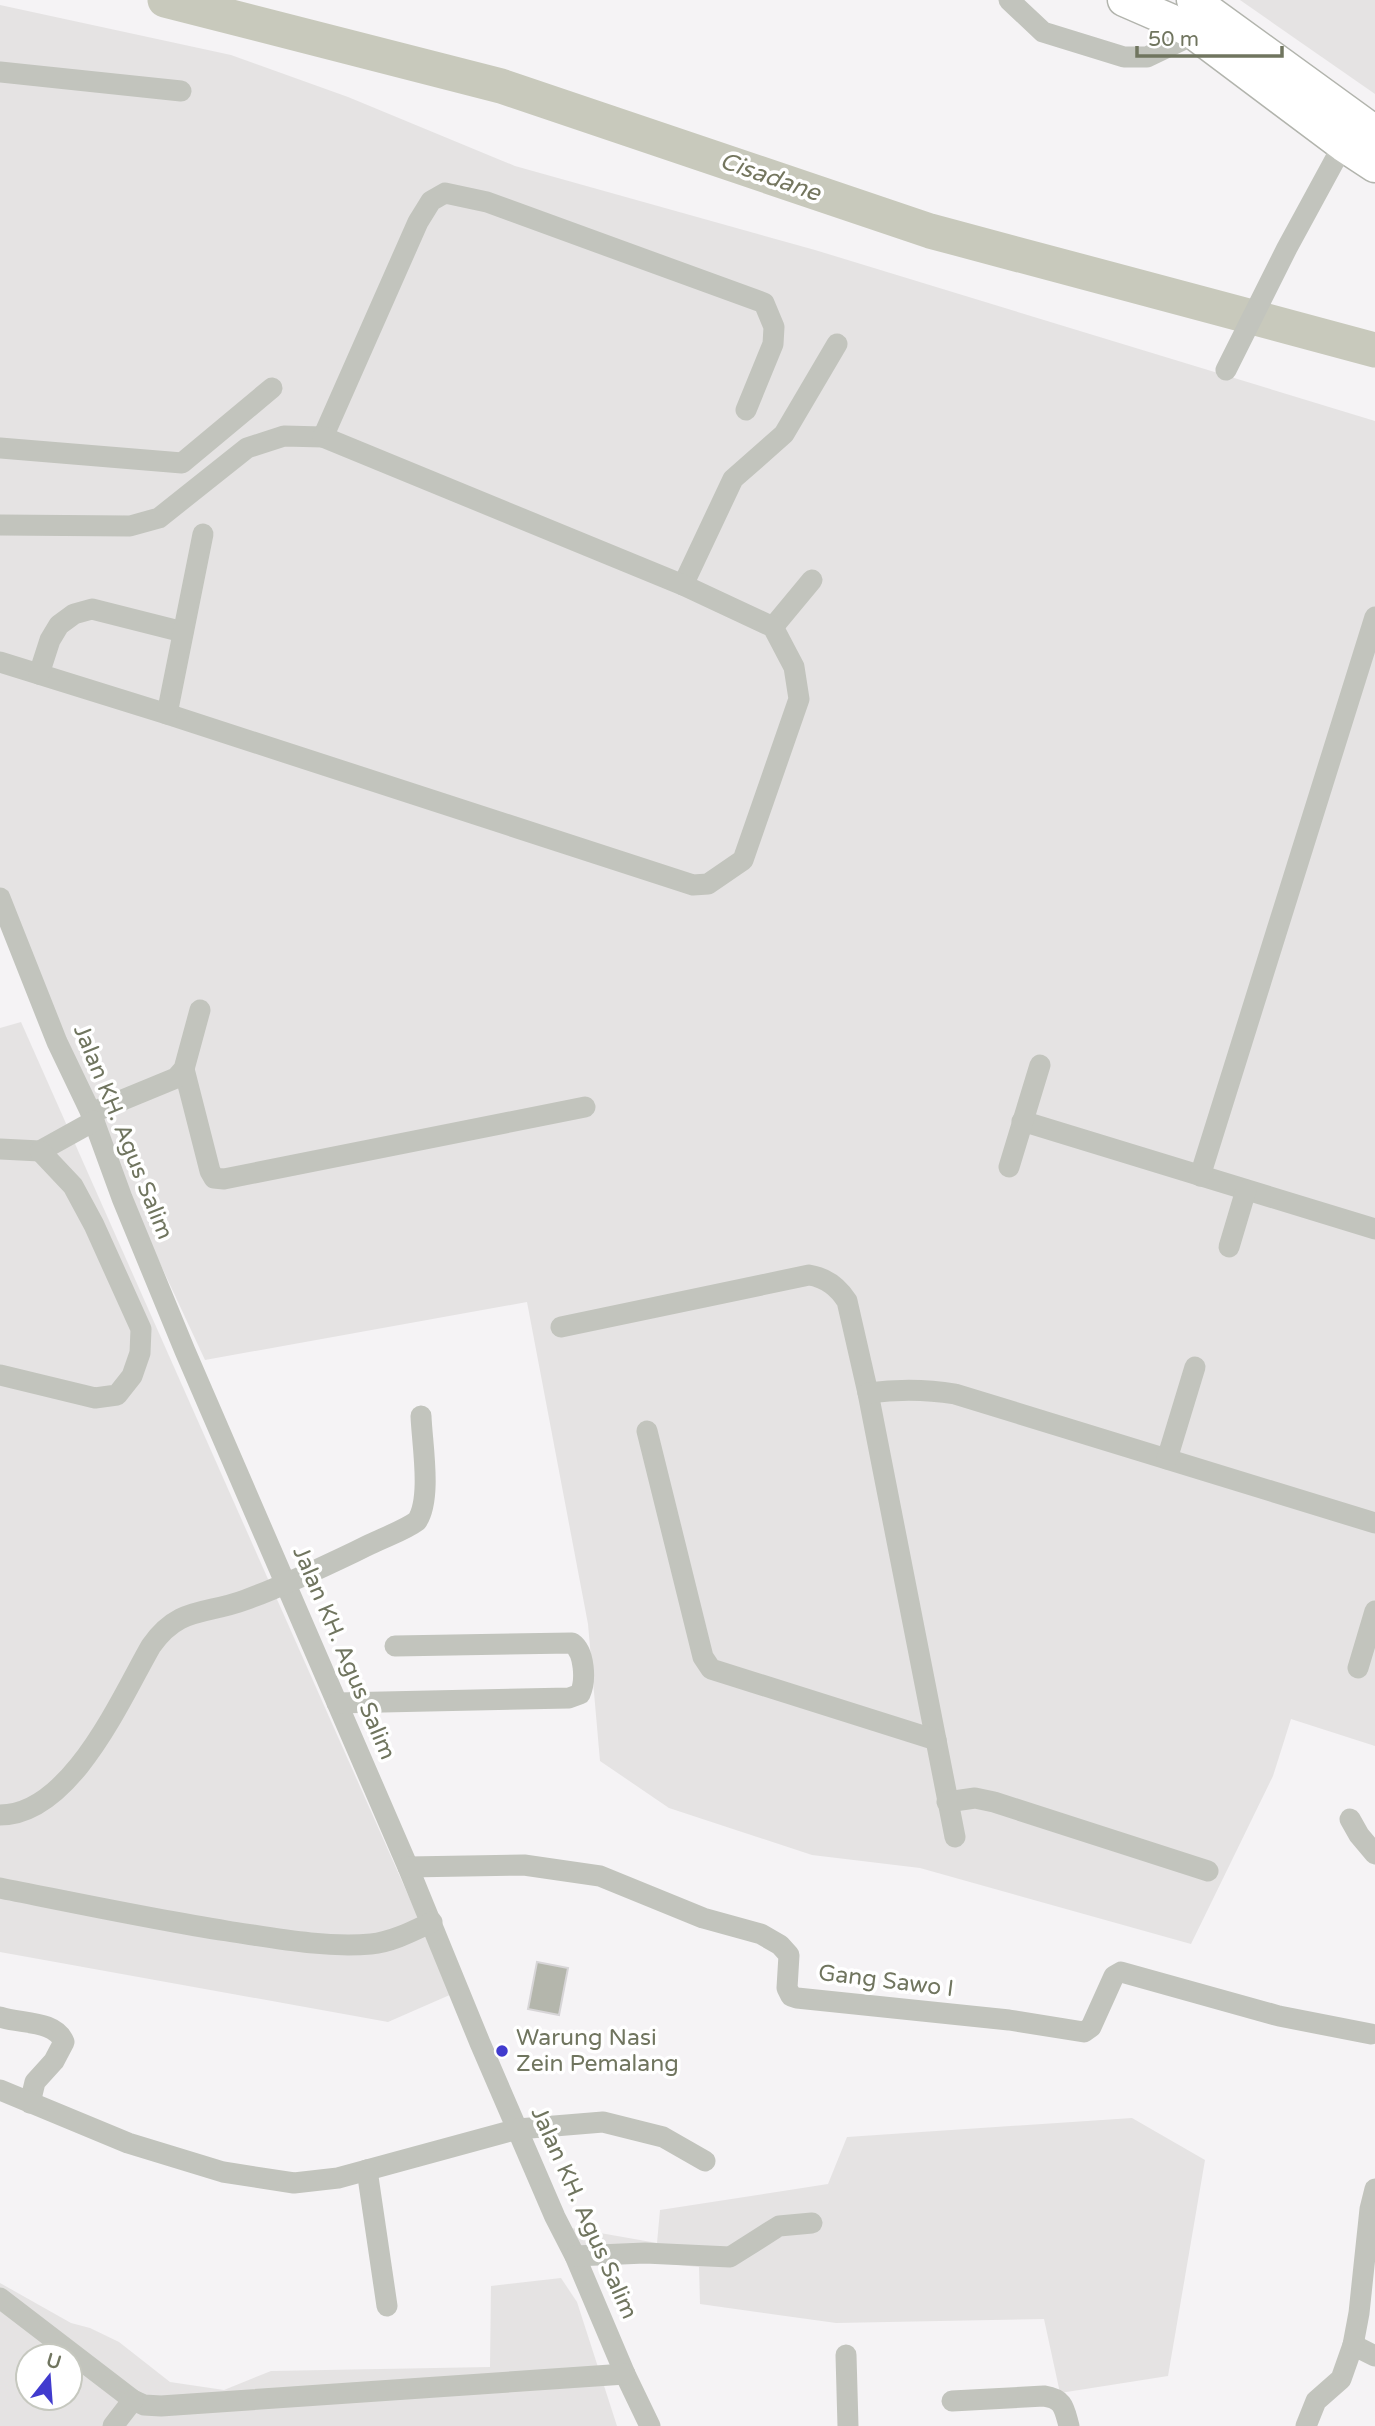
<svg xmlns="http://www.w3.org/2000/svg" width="1375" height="2426" viewBox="0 0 1375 2426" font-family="'Varela Round',sans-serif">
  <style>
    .built { fill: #e5e3e3; fill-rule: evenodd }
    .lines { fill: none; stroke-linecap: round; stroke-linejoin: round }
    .river { stroke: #c8c9bc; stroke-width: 35 }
    .building { fill: #b4b6ac; stroke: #d7d5d7; stroke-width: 2 }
    .highway-casing { stroke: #b2b4ad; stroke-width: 35 }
    .minor { stroke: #c2c4bd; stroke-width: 21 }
    .highway { stroke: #fff; stroke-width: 32 }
    .poi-dot { fill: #413bce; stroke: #fff; stroke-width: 2.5 }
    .labels { text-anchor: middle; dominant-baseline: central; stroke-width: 7; stroke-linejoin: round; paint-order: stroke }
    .street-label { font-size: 23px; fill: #70755f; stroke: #fff }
    .poi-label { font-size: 23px; fill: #70755f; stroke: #fff; text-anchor: start }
    .water-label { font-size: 24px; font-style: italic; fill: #74765f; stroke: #fff }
  </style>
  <rect width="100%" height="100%" fill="#f5f3f5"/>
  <!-- built -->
  <g class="built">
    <polygon points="1240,0 1375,0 1375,94"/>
    <polygon points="0,5 231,55 348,97 515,166 815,250 1375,421 1375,1746 1291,1719 1273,1776 1191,1944 920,1868 812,1855 669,1808 600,1761 588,1624 527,1302 205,1360 44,1014 0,903"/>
    <polygon points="21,1022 452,1994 388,2022 0,1952 0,1028"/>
    <polygon points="1132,2118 1205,2160 1168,2376 1060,2393 1044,2319 836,2323 700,2304 699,2267 579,2255 566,2227 657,2243 660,2210 828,2184 847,2137"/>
    <path d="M 561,2278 L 577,2302 L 617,2426 L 0,2426 L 0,2283 L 71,2323 L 90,2328 L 119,2342 L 170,2382 L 224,2390 L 271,2371 L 490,2367 L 491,2286 ZM 28,2356 L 70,2356 L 70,2398 L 28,2398 Z"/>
  </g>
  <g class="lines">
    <!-- river -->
    <polyline class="river" points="165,0 501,86 930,231 1375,350"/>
  </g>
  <!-- building -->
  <polygon class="building" points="537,1962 568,1968 559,2015 528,2009"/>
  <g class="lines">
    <defs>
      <g id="highway">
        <polyline points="1124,0 1170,20 1195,34 1343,145 1375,166"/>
        <polyline points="1193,0 1375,132"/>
      </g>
    </defs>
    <!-- highway casing -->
    <use href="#highway" class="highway-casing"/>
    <!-- minor -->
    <g class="minor">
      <polyline points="1009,0 1043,32 1124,57 1147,57 1195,34"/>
      <polyline points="0,72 181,91"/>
      <polyline points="1226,370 1287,248 1343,145"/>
      <polyline points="0,448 182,463 272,388"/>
      <polyline points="0,525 130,526 159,518 247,448 284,436 323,437 418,222 431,201 445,193 487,202 764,303 774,327 773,344 746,410"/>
      <polyline points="683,585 733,479 784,434 837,344"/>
      <polyline points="773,627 812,580"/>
      <polyline points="0,662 167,714 693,885 708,884 743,860 799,699 794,667 773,627 683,585 323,437"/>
      <polyline points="39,674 50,640 59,625 74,614 92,609 183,632"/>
      <polyline points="167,714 203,534"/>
      <polyline points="0,898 57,1042 91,1113 122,1198 185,1351 408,1867 480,2043 555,2217 575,2256 625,2374 650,2426"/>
      <polyline points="184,1069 210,1171 214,1178 224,1179 585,1107"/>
      <polyline points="91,1113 176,1078 184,1069 200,1010"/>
      <polyline points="1022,1121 1375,1229"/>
      <polyline points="0,1149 40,1151 94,1121"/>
      <polyline points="1009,1167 1040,1065"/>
      <polyline points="1200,1176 1375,617"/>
      <polyline points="1229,1247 1246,1190"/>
      <path d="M 561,1327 L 809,1275 C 827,1278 838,1287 847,1301 L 868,1393 L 955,1837"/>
      <polyline points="0,1375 95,1398 117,1395 132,1376 140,1353 141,1329 94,1225 73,1186 40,1151"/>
      <path d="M 868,1393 C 898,1389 925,1389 955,1394 L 1375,1523"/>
      <polyline points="647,1431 703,1657 711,1669 936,1740"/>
      <polyline points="1167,1459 1195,1367"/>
      <polyline points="1358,1668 1375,1611"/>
      <path d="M 337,1703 L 569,1698 L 580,1694 C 586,1681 585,1652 572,1643 L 395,1646"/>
      <polyline points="947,1802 975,1798 994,1802 1208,1871"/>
      <path d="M 0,1815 C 71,1815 121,1698 151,1646 C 179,1606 205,1615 245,1600 C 289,1584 331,1563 373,1543 C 387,1536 405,1530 417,1521 C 432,1498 422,1444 421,1416"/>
      <polyline points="1350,1819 1359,1835 1375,1854"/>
      <polyline points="408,1867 524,1865 600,1876 703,1918 761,1934 780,1945 789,1955 787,1988 791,1996 797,1998 1009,2020 1084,2032 1091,2027 1114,1976 1121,1972 1279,2016 1371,2034"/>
      <path d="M 0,1888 C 76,1903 151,1919 227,1931 C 274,1938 323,1948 371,1944 C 392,1942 413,1931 432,1922"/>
      <path d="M 0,2017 C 21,2024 55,2020 64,2042 L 54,2061 L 35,2082 L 30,2103"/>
      <polyline points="0,2090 128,2143 223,2172 294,2183 338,2178 518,2129 603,2122 663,2137 705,2161"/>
      <polyline points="367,2170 387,2306"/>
      <polyline points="575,2256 645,2253 730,2257 779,2226 812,2223"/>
      <polyline points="0,2298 133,2400 144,2405 161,2406 625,2374"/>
      <polyline points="1353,2345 1375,2356"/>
      <polyline points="846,2355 848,2426"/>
      <path d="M 952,2401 L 1044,2396 C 1064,2399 1064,2408 1069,2426"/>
      <polyline points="113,2426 133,2400"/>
      <polyline points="1306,2426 1316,2401 1341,2379 1353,2345 1359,2313 1370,2209 1375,2189"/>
    </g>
    <!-- highway -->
    <use href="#highway" class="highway"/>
  </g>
  <!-- markers -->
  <circle class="poi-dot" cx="502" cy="2051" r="7"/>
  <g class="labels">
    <!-- street labels -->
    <g class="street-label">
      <text transform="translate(123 1132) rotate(68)">Jalan KH. Agus Salim</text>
      <text transform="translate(344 1653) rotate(67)">Jalan KH. Agus Salim</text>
      <text transform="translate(886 1981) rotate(7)">Gang Sawo I</text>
      <text transform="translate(584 2213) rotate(66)">Jalan KH. Agus Salim</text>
    </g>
    <!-- poi labels -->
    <g class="poi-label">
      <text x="516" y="2038">Warung Nasi<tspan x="516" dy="26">Zein Pemalang</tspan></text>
    </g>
    <!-- water labels -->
    <g class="water-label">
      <text transform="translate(770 177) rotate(19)">Cisadane</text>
    </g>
  </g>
  <!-- north arrow -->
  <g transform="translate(49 2377) rotate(17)"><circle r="33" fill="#ffffff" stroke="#c6c8bf" stroke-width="2"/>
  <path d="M0-5L12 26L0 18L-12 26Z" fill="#413bce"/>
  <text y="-10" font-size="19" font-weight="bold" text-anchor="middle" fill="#70755f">U</text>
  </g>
  <!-- scale -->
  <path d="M1137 46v10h145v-10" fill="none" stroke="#70755f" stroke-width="3.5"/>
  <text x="1148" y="46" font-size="21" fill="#70755f" stroke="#ffffff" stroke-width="5" paint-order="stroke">50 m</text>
</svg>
